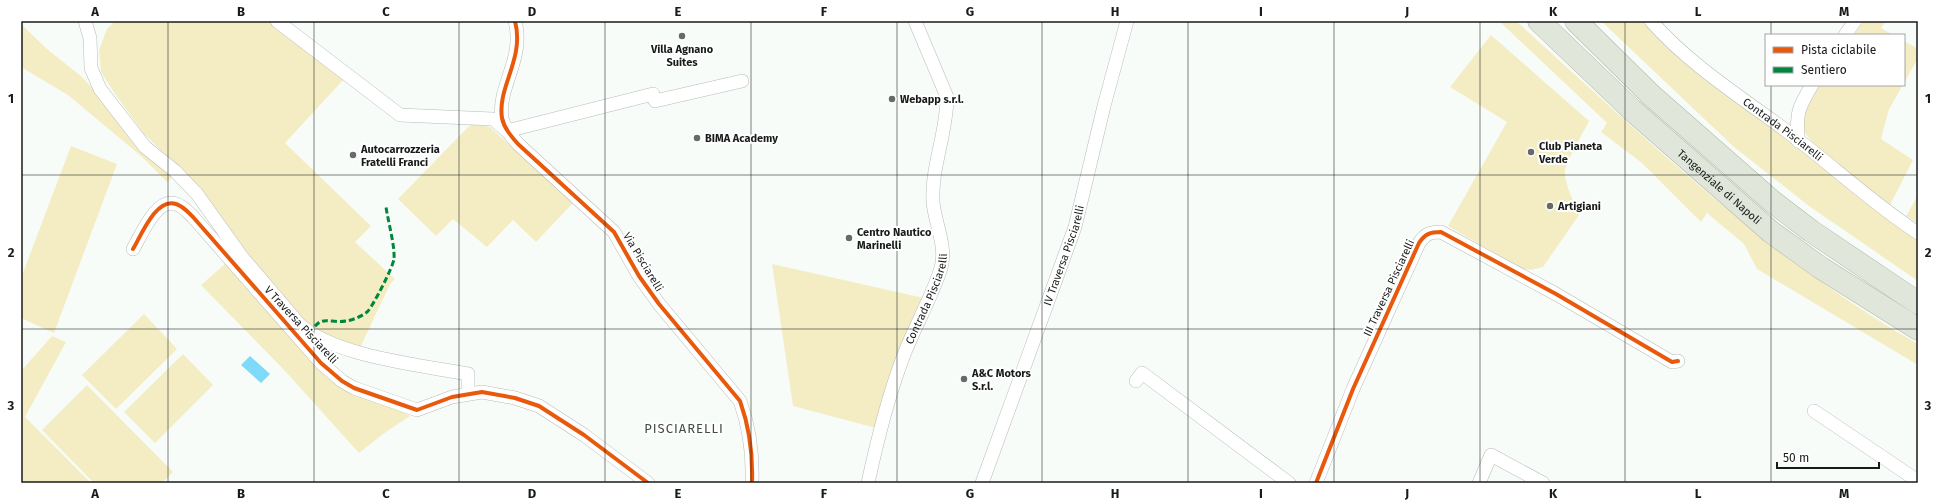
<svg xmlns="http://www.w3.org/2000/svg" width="1939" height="504" viewBox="0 0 1939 504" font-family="'Fira Sans',sans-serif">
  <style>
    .green { fill: #f4edc4 }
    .water { fill: #7fdafa }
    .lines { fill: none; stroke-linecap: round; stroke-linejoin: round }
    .street-casing { stroke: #b8bcba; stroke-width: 14 }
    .highway-casing { stroke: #b0b9aa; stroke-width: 23 }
    .street { stroke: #fefffe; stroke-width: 13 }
    .highway { stroke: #e0e7da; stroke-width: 22 }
    .quiet { stroke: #00873e; stroke-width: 3; stroke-dasharray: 6 3; stroke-linecap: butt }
    .cycleway-casing { stroke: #fff; stroke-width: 6 }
    .cycleway { stroke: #e8590c; stroke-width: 4 }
    .grid { fill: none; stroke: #181b1a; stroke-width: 1; stroke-opacity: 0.55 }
    .poi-dot { fill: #666a68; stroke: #fff; stroke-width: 1.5 }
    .labels { text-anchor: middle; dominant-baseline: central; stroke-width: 4; stroke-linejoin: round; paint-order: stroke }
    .poi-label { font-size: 11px; font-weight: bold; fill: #181b1a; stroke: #fff; text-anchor: start }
    .street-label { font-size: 11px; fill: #181b1a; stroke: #fff }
    .quarter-label { font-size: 13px; letter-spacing: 1px; fill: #444b47; stroke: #fff }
    .neatline { fill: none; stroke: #181b1a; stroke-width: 1.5 }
    .grid-label { font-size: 13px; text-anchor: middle; font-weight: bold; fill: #181b1a }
  </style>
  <rect width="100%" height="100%" fill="#f7fcf9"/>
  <!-- green -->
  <g class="green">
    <polygon points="115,21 270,21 344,79 285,143 371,226 355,242 395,279 390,284 359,350 318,335 303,322 242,250 201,189 144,134 113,91 101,72 99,50 107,29"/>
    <path d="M 1499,21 L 1516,21 C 1643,136 1768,258 1918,344 L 1918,365 L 1757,269 L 1744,244 L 1707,213 L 1701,222 L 1642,163 L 1601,132 L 1607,123 Z"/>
    <path d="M 1601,21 L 1646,21 C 1683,66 1727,94 1773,129 C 1822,165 1869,204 1918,241 L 1918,281 L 1809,206 L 1734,147 Z"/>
    <polygon points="1863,21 1886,21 1881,28 1893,35 1855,35"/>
    <polygon points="21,24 47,49 82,77 173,176 167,182 141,156 68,95 21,67"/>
    <path d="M 1491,35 L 1589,121 C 1584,132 1563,165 1565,174 C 1566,187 1574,202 1579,215 L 1543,267 L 1531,270 L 1522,269 L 1448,226 L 1507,122 L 1450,87 Z"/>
    <polygon points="1904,41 1918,49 1918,58 1904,83"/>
    <polygon points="1819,85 1903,85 1889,109 1881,139 1913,160 1890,205 1815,146 1802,129 1804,110"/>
    <polygon points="472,123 490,127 573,203 536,242 513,220 487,247 453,219 436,236 398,199"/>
    <polygon points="71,146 117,164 54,333 21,318 21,278"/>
    <polygon points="1918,195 1918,223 1906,216"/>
    <polygon points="226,263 324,372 410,416 383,434 359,453 286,372 201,285"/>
    <polygon points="772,264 924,298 876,428 793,406"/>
    <polygon points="144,314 177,349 116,409 82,375"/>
    <polygon points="52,336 66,342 25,417 91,483 21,483 21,371"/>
    <polygon points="183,354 213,385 155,443 124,412"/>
    <polygon points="87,385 173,472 162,483 94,483 42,430"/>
  </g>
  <!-- water -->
  <polygon class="water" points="250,356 270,374 261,383 241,365"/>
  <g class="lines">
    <defs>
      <g id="street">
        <path d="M 85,21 L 90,38 L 91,68 L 100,89 L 145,147 L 175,171 L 197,194 L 242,257 L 300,325 C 337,357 420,365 468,374 L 468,393"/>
        <polyline points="277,21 400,115 493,119 507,131 653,94 655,101 742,81"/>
        <path d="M 515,21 C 525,59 497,87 502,118 C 504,128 511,136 518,144 L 614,232 L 639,276 L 659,304 L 740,401 C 749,426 753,456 752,483"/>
        <path id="s1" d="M 1651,21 C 1691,66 1741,97 1788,132 C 1832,165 1872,203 1918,233"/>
        <polyline points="1845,35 1855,21"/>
        <path d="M 1798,141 C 1796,113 1798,108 1812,85"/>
        <path d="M 133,249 C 141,236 156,197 176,204 C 183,206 188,212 193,217 L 321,363 L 342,381 L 354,388 L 417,410 L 452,397 L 482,392 L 515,398 L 539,406 L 584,435 L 648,483"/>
        <polyline points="1136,381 1142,373 1289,483"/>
        <polyline points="1814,411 1918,481"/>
        <path id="s2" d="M 868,483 C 877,441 887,400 902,360 C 913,329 931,300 941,268 C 947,246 935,224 933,202 C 931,167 947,133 947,97 L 915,21"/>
        <path id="s3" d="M 982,483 L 1075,227 L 1104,106 L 1127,21"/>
        <path d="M 1316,483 L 1353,389 L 1419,243 C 1425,234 1430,232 1441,232 L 1556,294 L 1672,362 L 1678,361"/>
        <polyline points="1479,483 1491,455 1543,483"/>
      </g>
      <g id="highway">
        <path id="s4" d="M 1539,21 L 1632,110 L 1771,232 L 1821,268 L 1918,329"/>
        <polyline points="1576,21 1651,95 1773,202 1811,231 1918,303"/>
      </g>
    </defs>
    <!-- street casing -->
    <use href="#street" class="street-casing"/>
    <!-- highway casing -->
    <use href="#highway" class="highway-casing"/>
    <!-- street -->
    <use href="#street" class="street"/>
    <!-- highway -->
    <use href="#highway" class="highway"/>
    <!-- quiet -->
    <path class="quiet" d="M 310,334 C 321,313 328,324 346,321 C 353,320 363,316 368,311 C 374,304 393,267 394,259 C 395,246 388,221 386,207"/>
    <defs>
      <g id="cycleway">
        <path d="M 515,21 C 525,59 497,87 502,118 C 504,128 511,136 518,144 L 614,232 L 639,276 L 659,304 L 740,401 C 749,426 753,456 752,483"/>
        <path d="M 133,249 C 141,236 156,197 176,204 C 183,206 188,212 193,217 L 321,363 L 342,381 L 354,388 L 417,410 L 452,397 L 482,392 L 515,398 L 539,406 L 584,435 L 648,483"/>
        <path d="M 1316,483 L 1353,389 L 1419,243 C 1425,234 1430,232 1441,232 L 1556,294 L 1672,362 L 1678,361"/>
      </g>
    </defs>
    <!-- cycleway casing -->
    <use href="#cycleway" class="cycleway-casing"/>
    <!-- cycleway -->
    <use href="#cycleway" class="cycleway"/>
  </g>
  <!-- grid -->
  <path class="grid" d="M 168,21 L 168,483M 314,21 L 314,483M 459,21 L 459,483M 605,21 L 605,483M 751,21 L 751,483M 897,21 L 897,483M 1042,21 L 1042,483M 1188,21 L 1188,483M 1334,21 L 1334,483M 1480,21 L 1480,483M 1625,21 L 1625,483M 1771,21 L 1771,35M 1771,85 L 1771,483M 21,175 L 1918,175M 21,329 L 1918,329"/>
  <!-- markers -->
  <g class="poi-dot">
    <circle cx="682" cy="36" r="4"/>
    <circle cx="892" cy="99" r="4"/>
    <circle cx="697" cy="138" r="4"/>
    <circle cx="1531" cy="152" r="4"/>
    <circle cx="353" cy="155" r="4"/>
    <circle cx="1550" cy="206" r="4"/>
    <circle cx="849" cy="238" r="4"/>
    <circle cx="964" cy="379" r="4"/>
  </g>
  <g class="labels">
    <!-- poi labels -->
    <g class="poi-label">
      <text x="682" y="49" text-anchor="middle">Villa Agnano<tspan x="682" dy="13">Suites</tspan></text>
      <text x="900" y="99">Webapp s.r.l.</text>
      <text x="705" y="138">BIMA Academy</text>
      <text x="1539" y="146">Club Pianeta<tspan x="1539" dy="13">Verde</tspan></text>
      <text x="361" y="149">Autocarrozzeria<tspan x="361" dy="13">Fratelli Franci</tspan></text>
      <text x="1558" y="206">Artigiani</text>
      <text x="857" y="232">Centro Nautico<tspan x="857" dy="13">Marinelli</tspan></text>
      <text x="972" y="373">A&amp;C Motors<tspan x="972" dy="13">S.r.l.</tspan></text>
    </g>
    <!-- street labels -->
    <g class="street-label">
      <text stroke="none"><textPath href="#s1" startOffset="171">Contrada Pisciarelli</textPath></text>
      <text stroke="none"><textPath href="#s4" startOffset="245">Tangenziale di Napoli</textPath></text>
      <text stroke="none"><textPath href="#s3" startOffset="242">IV Traversa Pisciarelli</textPath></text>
      <text transform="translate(643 262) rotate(59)">Via Pisciarelli</text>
      <text transform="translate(1389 288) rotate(-65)">III Traversa Pisciarelli</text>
      <text stroke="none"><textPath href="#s2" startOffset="194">Contrada Pisciarelli</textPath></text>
      <text transform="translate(301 325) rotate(47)">V Traversa Pisciarelli</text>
    </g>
    <!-- quarter labels -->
    <g class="quarter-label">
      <text x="684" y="428">PISCIARELLI</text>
    </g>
  </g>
  <!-- border -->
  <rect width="1939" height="504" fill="none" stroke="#ffffff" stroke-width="44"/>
  <!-- legend -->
  <rect x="1765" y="34" width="140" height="52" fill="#ffffff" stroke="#a3a4a3"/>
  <rect x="1773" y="47" width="20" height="6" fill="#e8590c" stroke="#a3a4a3"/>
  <text x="1801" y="54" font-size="12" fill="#181b1a">Pista ciclabile</text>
  <rect x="1773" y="67" width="20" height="6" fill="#00873e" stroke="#a3a4a3"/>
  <text x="1801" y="74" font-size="12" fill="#181b1a">Sentiero</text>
  <!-- scale -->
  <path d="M1777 462v6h102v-6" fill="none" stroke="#181b1a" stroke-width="2"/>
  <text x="1783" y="462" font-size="12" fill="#181b1a" stroke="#ffffff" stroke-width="3" paint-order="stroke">50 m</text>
  <rect x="22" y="22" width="1895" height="460" class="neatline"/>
  <g class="grid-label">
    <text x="95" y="16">A</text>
    <text x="241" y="16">B</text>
    <text x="386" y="16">C</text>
    <text x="532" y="16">D</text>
    <text x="678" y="16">E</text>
    <text x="824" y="16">F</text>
    <text x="970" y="16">G</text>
    <text x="1115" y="16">H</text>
    <text x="1261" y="16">I</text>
    <text x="1407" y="16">J</text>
    <text x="1553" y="16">K</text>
    <text x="1698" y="16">L</text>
    <text x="1844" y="16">M</text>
    <text x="11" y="103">1</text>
    <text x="1928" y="103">1</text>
    <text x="11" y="257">2</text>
    <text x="1928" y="257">2</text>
    <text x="11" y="410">3</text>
    <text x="1928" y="410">3</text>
    <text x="95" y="498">A</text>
    <text x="241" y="498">B</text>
    <text x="386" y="498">C</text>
    <text x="532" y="498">D</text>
    <text x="678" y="498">E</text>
    <text x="824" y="498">F</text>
    <text x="970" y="498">G</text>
    <text x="1115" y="498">H</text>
    <text x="1261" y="498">I</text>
    <text x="1407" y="498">J</text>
    <text x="1553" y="498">K</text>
    <text x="1698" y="498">L</text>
    <text x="1844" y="498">M</text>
  </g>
</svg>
